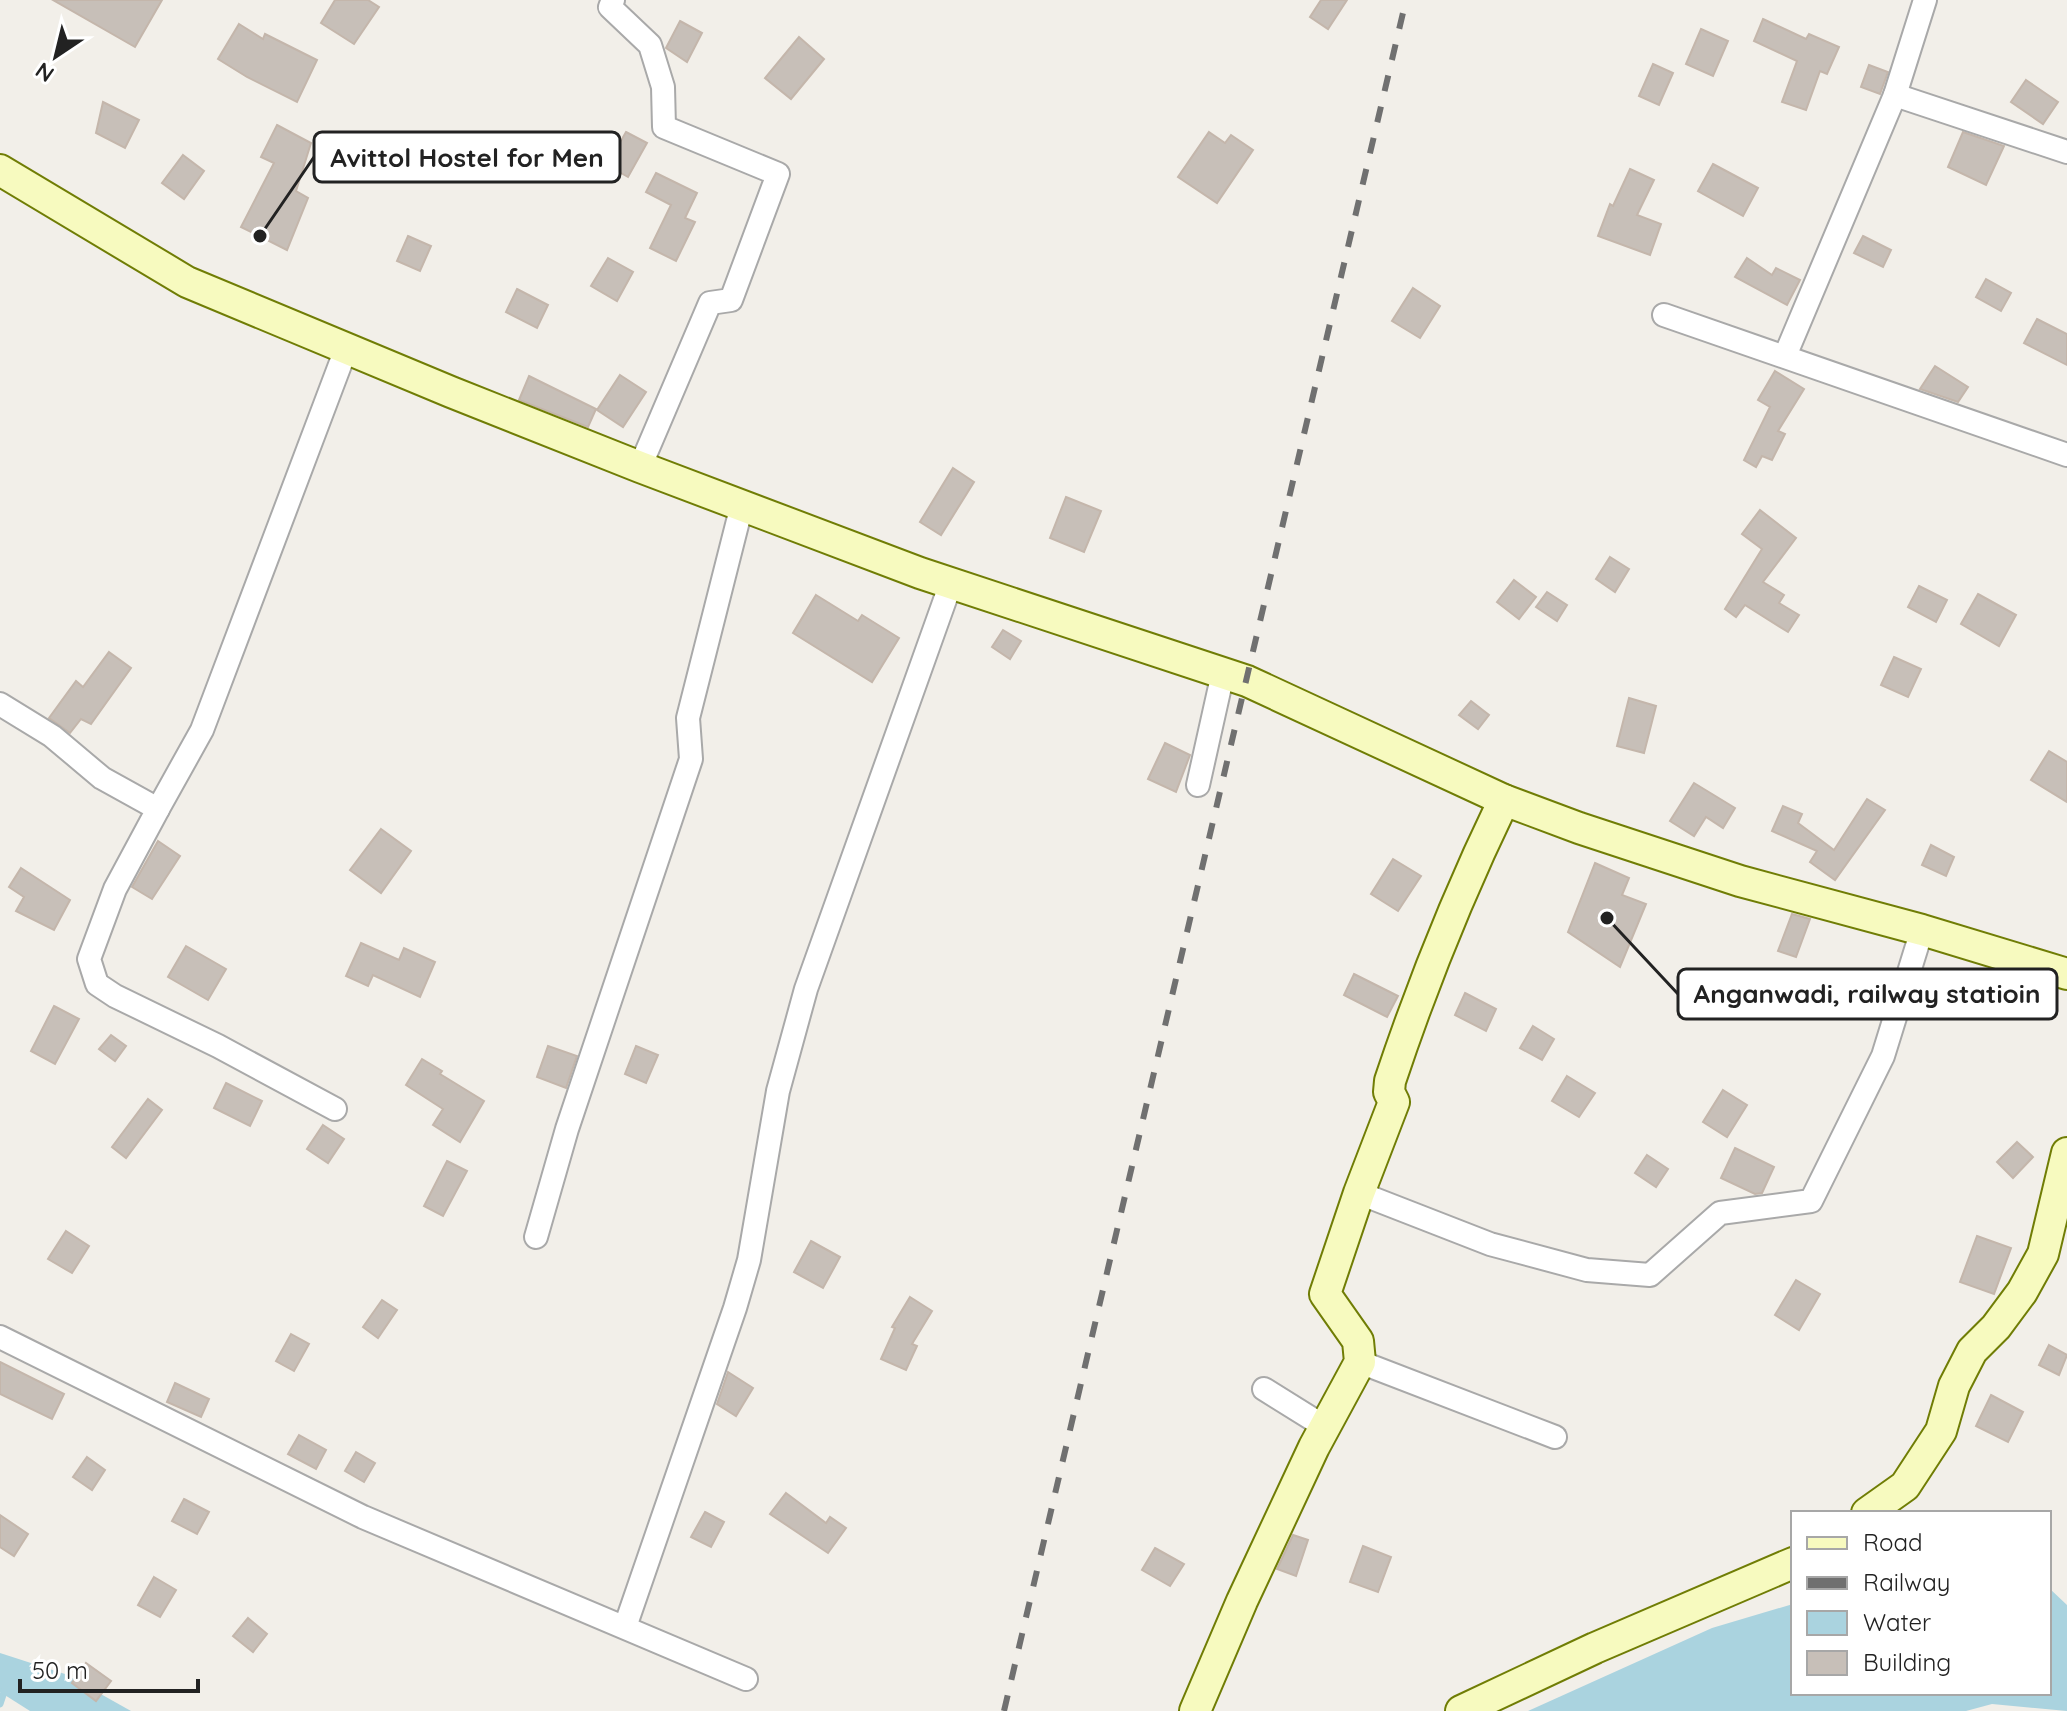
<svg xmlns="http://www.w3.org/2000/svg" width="2067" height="1711" viewBox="0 0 2067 1711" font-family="Quicksand,sans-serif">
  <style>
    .water { fill: #aad3df }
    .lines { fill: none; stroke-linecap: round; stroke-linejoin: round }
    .stream { stroke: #aad3df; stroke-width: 7 }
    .building { fill: #c7bfb8; stroke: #c4b6ab; stroke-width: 2 }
    .street-casing { stroke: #a9a9a9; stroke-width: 26 }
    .secondary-casing { stroke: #707d05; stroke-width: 34 }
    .street { stroke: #fff; stroke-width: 22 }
    .secondary { stroke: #f7fabf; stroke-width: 30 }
    .rail { stroke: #707070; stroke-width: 6; stroke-dasharray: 16 16; stroke-linecap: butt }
    .leader { fill: none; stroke: #222; stroke-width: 3 }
    .callout-dot { fill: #222; stroke: #fff; stroke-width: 3 }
    .callout { fill: #fff; stroke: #222; stroke-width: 3 }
    .callout-label { font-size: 26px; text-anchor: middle; font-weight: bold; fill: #222 }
  </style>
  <rect width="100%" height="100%" fill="#f2efe9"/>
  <!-- water -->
  <g class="water">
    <polygon points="2049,1588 2067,1605 2067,1711 1992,1704 1966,1711 1528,1711 1712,1628 1793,1604 1793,1693 2049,1693"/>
    <polygon points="0,1653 65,1674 131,1711 30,1711 0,1692"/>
  </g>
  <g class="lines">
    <!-- stream -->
    <polyline class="stream" points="0,1704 5,1689"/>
  </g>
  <!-- building -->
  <g class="building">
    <polygon points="53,0 162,0 135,47"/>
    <polygon points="335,0 368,0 379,7 354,44 321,23"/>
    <polygon points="1321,0 1347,0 1328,29 1310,17"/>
    <polygon points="1763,19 1806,39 1809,34 1839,47 1827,74 1820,71 1806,110 1782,102 1797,61 1754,41"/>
    <polygon points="680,21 702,33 687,62 666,48"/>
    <polygon points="239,24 263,39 265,34 317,60 297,102 247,77 218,59"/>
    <polygon points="1701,29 1728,41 1713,76 1686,64"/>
    <polygon points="799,37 824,59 791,99 765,78"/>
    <polygon points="1653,64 1673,73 1659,105 1639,96"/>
    <polygon points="1869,65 1888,72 1880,94 1861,87"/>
    <polygon points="2026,80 2058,102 2043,124 2011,102"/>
    <polygon points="103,102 139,120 125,148 96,133"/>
    <polygon points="277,125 311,143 296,191 308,198 287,250 241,227 274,163 261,157"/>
    <polygon points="626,132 647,143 628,177 607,165"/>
    <polygon points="1209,132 1225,143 1231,135 1253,150 1217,203 1178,177"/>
    <polygon points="1963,132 2004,146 1986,185 1948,167"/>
    <polygon points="183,155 204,171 184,199 162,183"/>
    <polygon points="1713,164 1758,188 1743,216 1698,191"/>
    <polygon points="1630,169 1654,180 1637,215 1661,224 1650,255 1598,236 1610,204 1613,206"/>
    <polygon points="656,173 697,193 685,218 695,222 676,261 650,248 671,205 646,192"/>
    <polygon points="408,236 431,246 420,271 397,261"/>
    <polygon points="1863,236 1891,250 1883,267 1854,253"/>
    <polygon points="608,258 633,272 617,301 591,286"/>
    <polygon points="1747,258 1772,275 1776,268 1800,280 1787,305 1735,277"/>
    <polygon points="1986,279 2011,293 2001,311 1976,297"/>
    <polygon points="1413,288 1440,306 1420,338 1392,321"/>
    <polygon points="517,289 548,305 537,328 506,312"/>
    <polygon points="2037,319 2067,334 2067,365 2024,343"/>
    <polygon points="1935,366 1968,387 1958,402 1920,389"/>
    <polygon points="1775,371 1804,389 1778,431 1785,434 1772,460 1762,456 1756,467 1744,460 1770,407 1758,400"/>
    <polygon points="620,375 646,392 623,427 597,410"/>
    <polygon points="529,376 596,409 588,427 519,400"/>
    <polygon points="953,468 974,482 941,535 920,522"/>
    <polygon points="1066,497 1101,511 1084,552 1050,538"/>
    <polygon points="1760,510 1796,538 1763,582 1784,595 1779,603 1799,615 1788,632 1745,605 1736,617 1725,609 1762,549 1742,534"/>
    <polygon points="1610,557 1629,569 1615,592 1596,579"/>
    <polygon points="1514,580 1536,597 1519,619 1497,602"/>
    <polygon points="1919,586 1947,600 1936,622 1908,607"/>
    <polygon points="1547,592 1567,605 1557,621 1536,607"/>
    <polygon points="1978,594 2016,615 1999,646 1961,624"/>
    <polygon points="816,595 858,621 862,615 899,638 872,682 793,633"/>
    <polygon points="1003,630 1021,641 1010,659 992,647"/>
    <polygon points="109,652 131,668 91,724 81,719 70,733 49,718 76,681 83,687"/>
    <polygon points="1894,657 1921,669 1908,697 1881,685"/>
    <polygon points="1629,698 1656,706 1644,753 1617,746"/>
    <polygon points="1471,701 1489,715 1478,729 1459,715"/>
    <polygon points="1165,743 1190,755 1176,792 1148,779"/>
    <polygon points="2049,751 2067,762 2067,802 2031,780"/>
    <polygon points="1694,783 1735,808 1723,828 1706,817 1694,836 1670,821"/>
    <polygon points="1867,799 1885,810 1835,880 1810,862 1817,851 1772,831 1783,806 1802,814 1798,823 1834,850"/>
    <polygon points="381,829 411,851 381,893 350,870"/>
    <polygon points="158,841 180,856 152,899 132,887"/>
    <polygon points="1931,845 1954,857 1946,876 1922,865"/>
    <polygon points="1393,859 1421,876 1398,911 1371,894"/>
    <polygon points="1595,863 1629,878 1622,895 1646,904 1620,967 1568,932"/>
    <polygon points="21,868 70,900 54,930 16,911 24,897 9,887"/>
    <polygon points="1792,914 1810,919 1796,957 1778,951"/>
    <polygon points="361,943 399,960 404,948 435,962 420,997 373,975 368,986 346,976"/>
    <polygon points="186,946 226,969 208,1000 168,977"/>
    <polygon points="1354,974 1398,996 1387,1017 1344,995"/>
    <polygon points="1465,993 1496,1009 1486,1031 1455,1015"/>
    <polygon points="54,1006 79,1019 55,1064 31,1051"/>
    <polygon points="1533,1026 1554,1039 1542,1060 1520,1048"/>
    <polygon points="111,1035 126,1046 115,1061 99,1049"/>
    <polygon points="548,1046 577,1056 566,1088 537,1077"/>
    <polygon points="636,1046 658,1055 646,1083 625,1074"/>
    <polygon points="422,1059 442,1071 440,1074 484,1101 460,1142 433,1125 443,1109 406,1085"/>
    <polygon points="1567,1076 1595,1093 1579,1117 1552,1101"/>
    <polygon points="226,1083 262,1101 250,1126 214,1108"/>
    <polygon points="1723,1090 1747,1105 1727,1137 1703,1122"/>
    <polygon points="148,1099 162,1110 126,1158 112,1147"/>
    <polygon points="323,1125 344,1139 328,1163 307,1149"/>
    <polygon points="2017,1142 2033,1157 2013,1178 1997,1162"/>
    <polygon points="1735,1148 1774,1167 1762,1193 1755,1194 1721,1178"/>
    <polygon points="1647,1155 1668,1169 1656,1187 1635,1173"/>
    <polygon points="447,1161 467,1171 443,1216 424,1206"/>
    <polygon points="66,1231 89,1246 72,1273 48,1259"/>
    <polygon points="1977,1236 2011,1248 1994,1294 1960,1282"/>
    <polygon points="811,1241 840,1257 823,1288 794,1272"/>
    <polygon points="1796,1280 1820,1294 1799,1330 1775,1315"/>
    <polygon points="910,1297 932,1311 912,1344 917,1346 906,1370 881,1359 895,1328 892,1327"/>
    <polygon points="382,1300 397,1310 378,1338 363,1327"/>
    <polygon points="291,1334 309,1344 294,1371 276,1361"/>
    <polygon points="2049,1345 2067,1355 2059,1375 2039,1365"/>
    <polygon points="0,1362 64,1394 52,1419 0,1394"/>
    <polygon points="728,1372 753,1388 736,1416 717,1404"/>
    <polygon points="175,1383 209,1399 201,1417 167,1402"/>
    <polygon points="1991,1395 2023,1412 2008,1442 1976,1426"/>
    <polygon points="299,1435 326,1450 316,1469 288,1454"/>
    <polygon points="356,1452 375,1463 364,1482 345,1471"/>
    <polygon points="87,1457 105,1470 92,1490 73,1477"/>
    <polygon points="786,1493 826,1523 830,1517 846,1528 828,1553 770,1514"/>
    <polygon points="184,1499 209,1512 197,1534 172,1521"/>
    <polygon points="705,1512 724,1522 711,1547 691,1537"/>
    <polygon points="0,1515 28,1534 14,1556 0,1547"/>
    <polygon points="1293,1535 1308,1540 1296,1576 1277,1569"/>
    <polygon points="1363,1546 1391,1557 1378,1592 1350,1582"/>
    <polygon points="1155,1548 1184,1564 1170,1586 1142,1570"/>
    <polygon points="154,1577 176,1590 160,1617 138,1605"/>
    <polygon points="248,1618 267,1634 253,1652 233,1636"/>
    <polygon points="86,1663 111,1681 96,1701 72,1683"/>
  </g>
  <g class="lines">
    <defs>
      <g id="street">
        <polyline points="613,0 610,7 650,45 663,87 664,127 778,174 731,300 710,303 640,467"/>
        <polyline points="1895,95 2067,152"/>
        <polyline points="1664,315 2067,455"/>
        <polyline points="1785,356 1895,95 1925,0"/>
        <polyline points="0,704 52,736 102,778 158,809 115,889 89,959 97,984 115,996 218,1046 335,1109"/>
        <polyline points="1198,785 1223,673"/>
        <polyline points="158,809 202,730 346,349"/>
        <polyline points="1359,1193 1490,1244 1587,1270 1650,1275 1720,1213 1811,1201 1883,1056 1922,930"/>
        <polyline points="536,1237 567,1129 691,759 688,718 742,505"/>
        <polyline points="0,1337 363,1517 746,1679"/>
        <polyline points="1360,1362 1555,1437"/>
        <polyline points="1264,1389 1325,1427"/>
        <polyline points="625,1627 735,1308 749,1260 778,1091 806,989 951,583"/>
      </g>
      <g id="secondary">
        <polyline points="0,170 187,282 451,392 640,467 920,573 1247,681 1504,800 1579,828 1740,881 1922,930 2067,974"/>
        <polyline points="1867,1513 1905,1486 1941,1431 1954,1386 1972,1351 1996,1327 2022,1292 2043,1254 2067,1153"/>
        <path d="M 1195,1711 L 1242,1601 L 1314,1447 L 1360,1362 L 1358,1341 L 1325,1294 L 1359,1193 L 1394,1102 L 1389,1092 L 1390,1081 C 1422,985 1460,891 1504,800"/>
        <polyline points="1461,1711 1595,1648 1793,1563"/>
      </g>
    </defs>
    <!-- street casing -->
    <use href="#street" class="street-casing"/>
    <!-- secondary casing -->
    <use href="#secondary" class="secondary-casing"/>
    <!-- street -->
    <use href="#street" class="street"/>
    <!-- secondary -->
    <use href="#secondary" class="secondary"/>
    <!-- rail -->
    <polyline class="rail" points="1004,1711 1406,0"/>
  </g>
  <!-- callouts -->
  <path class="leader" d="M260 236L314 157M1607 918L1678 994"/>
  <g class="callout-dot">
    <circle cx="260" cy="236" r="8"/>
    <circle cx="1607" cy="918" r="8"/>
  </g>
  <g class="callout">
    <rect x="314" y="132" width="306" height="50" rx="8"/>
    <rect x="1678" y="969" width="379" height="50" rx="8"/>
  </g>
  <g class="callout-label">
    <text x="467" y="167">Avittol Hostel for Men</text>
    <text x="1867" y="1003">Anganwadi, railway statioin</text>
  </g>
  <!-- legend -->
  <rect x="1791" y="1511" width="260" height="184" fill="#ffffff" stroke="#a7a7a7" stroke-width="2"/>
  <rect x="1807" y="1537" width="40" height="12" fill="#f7fabf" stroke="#a7a7a7" stroke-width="2"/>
  <text x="1863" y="1551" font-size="24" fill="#222222">Road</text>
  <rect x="1807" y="1577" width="40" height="12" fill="#707070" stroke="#a7a7a7" stroke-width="2"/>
  <text x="1863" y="1591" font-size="24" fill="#222222">Railway</text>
  <rect x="1807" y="1611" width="40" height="24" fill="#aad3df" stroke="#a7a7a7" stroke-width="2"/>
  <text x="1863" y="1631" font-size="24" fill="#222222">Water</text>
  <rect x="1807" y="1651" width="40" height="24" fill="#c7bfb8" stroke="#a7a7a7" stroke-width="2"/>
  <text x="1863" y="1671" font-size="24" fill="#222222">Building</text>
  <!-- north arrow -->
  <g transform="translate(56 56) rotate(215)" stroke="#ffffff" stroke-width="6" paint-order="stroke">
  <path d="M0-6L14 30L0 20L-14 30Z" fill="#222222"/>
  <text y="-12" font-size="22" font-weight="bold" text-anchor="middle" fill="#222222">N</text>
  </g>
  <!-- scale -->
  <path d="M20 1679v12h178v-12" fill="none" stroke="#222222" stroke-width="4"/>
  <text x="32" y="1679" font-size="24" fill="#222222" stroke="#ffffff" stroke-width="6" paint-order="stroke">50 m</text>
</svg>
